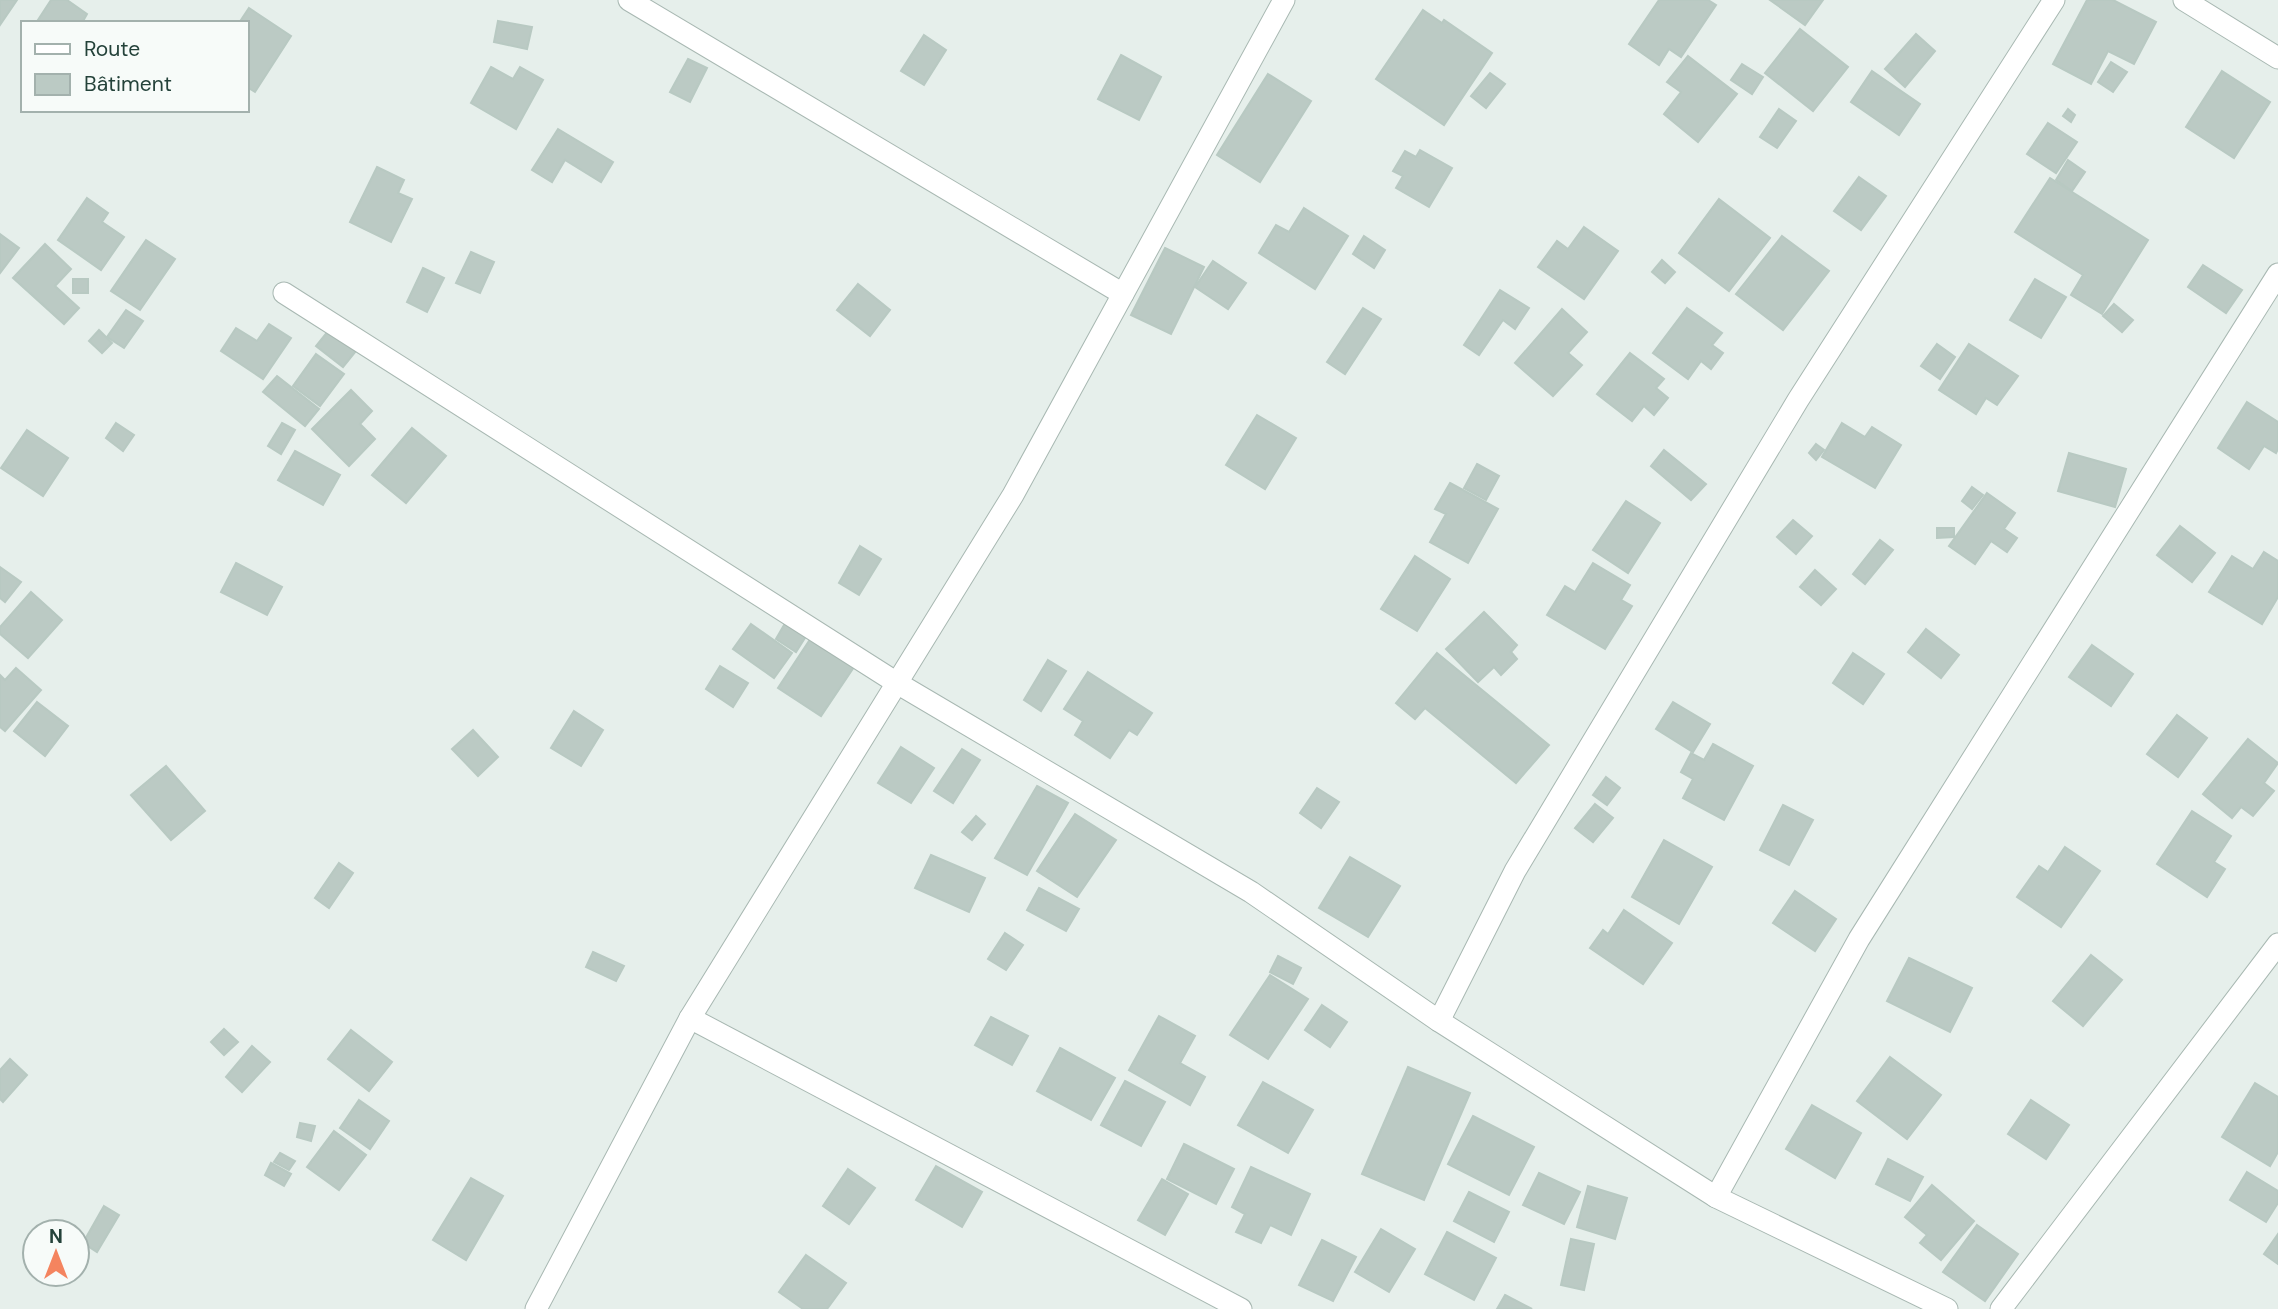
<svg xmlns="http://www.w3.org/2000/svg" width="2278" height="1309" viewBox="0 0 2278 1309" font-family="'DM Sans',sans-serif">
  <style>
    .building { fill: #bbcac4; stroke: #b8c9c2; stroke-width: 2 }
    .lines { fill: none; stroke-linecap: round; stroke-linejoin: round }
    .minor-casing { stroke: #a8b8b2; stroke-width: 23 }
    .minor { stroke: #fff; stroke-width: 21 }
  </style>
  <rect width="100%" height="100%" fill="#e6efeb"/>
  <!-- building -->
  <g class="building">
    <polygon points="0,0 17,0 0,25"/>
    <polygon points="51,0 67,0 87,14 82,23 36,23"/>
    <polygon points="1659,0 1708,0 1716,5 1681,57 1669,49 1659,65 1629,44"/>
    <polygon points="1770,0 1823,0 1805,25"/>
    <polygon points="2087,0 2113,0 2156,22 2134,64 2108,51 2091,84 2053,64"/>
    <polygon points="249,8 291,36 255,92 247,87 247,23 239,23"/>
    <polygon points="1423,10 1442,23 1444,20 1492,53 1444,125 1376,79"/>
    <polygon points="498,21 532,27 527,49 494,42"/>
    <polygon points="1800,29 1848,67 1813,111 1765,73"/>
    <polygon points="1916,34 1935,51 1905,87 1885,69"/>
    <polygon points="924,35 946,50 924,85 901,71"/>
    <polygon points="1121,55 1161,77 1139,120 1098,99"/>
    <polygon points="1688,56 1737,94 1698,142 1664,114 1681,92 1667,82"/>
    <polygon points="688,59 707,68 690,102 670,92"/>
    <polygon points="2111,62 2127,72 2113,92 2098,82"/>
    <polygon points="1742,64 1763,77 1752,94 1731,80"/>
    <polygon points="491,67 513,79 520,67 543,80 516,129 471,103"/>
    <polygon points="1872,71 1920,104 1899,135 1851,102"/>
    <polygon points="2222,71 2270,102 2234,158 2186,127"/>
    <polygon points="1490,73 1505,84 1486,108 1471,96"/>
    <polygon points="1268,74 1311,101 1260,182 1217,155"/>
    <polygon points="1779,109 1796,121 1777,148 1760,137"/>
    <polygon points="2068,109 2075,115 2071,122 2063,116"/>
    <polygon points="2048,123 2077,142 2056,173 2027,154"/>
    <polygon points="558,129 613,162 601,182 565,160 552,182 532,170"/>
    <polygon points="1420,150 1452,168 1429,207 1396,188 1403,176 1393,171 1405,151 1416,157"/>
    <polygon points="2068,160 2085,172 2072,191 2056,180"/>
    <polygon points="377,167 404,180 398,193 412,199 391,242 350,222"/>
    <polygon points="1859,177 1886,196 1861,230 1834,211"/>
    <polygon points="2050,178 2148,240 2102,314 2071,295 2083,275 2015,232"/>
    <polygon points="87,198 108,213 102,222 124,237 101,270 58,240"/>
    <polygon points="1719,199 1770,238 1729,291 1679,253"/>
    <polygon points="1304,208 1348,236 1315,289 1259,253 1276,225 1289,232"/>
    <polygon points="1584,227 1618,251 1584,299 1538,267 1557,241 1568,249"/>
    <polygon points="0,234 19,248 0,273"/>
    <polygon points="1364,236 1385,250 1374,268 1353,254"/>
    <polygon points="1782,236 1829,271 1783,330 1736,294"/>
    <polygon points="146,240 175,259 140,310 111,291"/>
    <polygon points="45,244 71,269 55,286 79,308 64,324 13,278"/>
    <polygon points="1165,248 1204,267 1171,334 1131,315"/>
    <polygon points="471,252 494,262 480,293 456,283"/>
    <polygon points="1662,260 1675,272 1665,283 1652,272"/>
    <polygon points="1213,261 1246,283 1228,309 1195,287"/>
    <polygon points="2203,265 2242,290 2226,313 2188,287"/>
    <polygon points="423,268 444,278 427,312 407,302"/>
    <rect x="73" y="279" width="15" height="14"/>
    <polygon points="2035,279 2066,297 2041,338 2010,320"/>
    <polygon points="858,284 890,310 870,336 837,310"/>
    <polygon points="1500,290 1529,308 1515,329 1503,320 1479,355 1464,345"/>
    <polygon points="2114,304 2133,320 2122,332 2103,316"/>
    <polygon points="1363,308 1381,319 1345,374 1327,362"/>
    <polygon points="1687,308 1722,333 1712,345 1723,353 1711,369 1701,361 1688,379 1653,353"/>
    <polygon points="1562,309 1587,332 1568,353 1582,365 1553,396 1515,363"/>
    <polygon points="126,310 143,321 124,348 107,337"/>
    <polygon points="269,324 291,338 263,379 221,351 236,328 257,341"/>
    <polygon points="99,330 112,343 102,353 89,341"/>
    <polygon points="329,330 356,351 343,367 316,346"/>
    <polygon points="1937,344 1955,357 1940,379 1921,366"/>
    <polygon points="1969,344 2018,376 1997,405 1986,398 1976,414 1939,390"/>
    <polygon points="1630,353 1664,379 1656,388 1668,398 1654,415 1644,406 1632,421 1597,394"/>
    <polygon points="316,354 344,374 320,406 293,386"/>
    <polygon points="277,376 319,409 305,426 263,392"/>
    <polygon points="351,390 372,411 360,424 375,439 349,466 312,429"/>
    <polygon points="2247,402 2278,422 2278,449 2276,453 2264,446 2249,469 2218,448"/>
    <polygon points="1257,415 1296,438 1265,489 1226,465"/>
    <polygon points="116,423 134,435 123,451 106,438"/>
    <polygon points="282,423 295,430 281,454 268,446"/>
    <polygon points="1842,423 1865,437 1872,427 1901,445 1875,488 1822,457"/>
    <polygon points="412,428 446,456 406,503 372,475"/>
    <polygon points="27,430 68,458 43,496 1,468"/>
    <polygon points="1816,444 1824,450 1816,460 1809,453"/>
    <polygon points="1664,450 1706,484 1691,500 1651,466"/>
    <polygon points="295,451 340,475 323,505 278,480"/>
    <polygon points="2069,453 2126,469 2115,507 2058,491"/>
    <polygon points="1477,464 1499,476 1486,500 1464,488"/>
    <polygon points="1450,483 1498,509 1468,563 1430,542 1446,514 1435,509"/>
    <polygon points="1972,487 1983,495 1972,509 1962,501"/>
    <polygon points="1987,493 2015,513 2004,529 2017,538 2007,552 1991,541 1975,564 1949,546"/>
    <polygon points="1626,501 1660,523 1628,573 1593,550"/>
    <polygon points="1793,520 1812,536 1796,554 1777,537"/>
    <polygon points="2180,526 2215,553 2192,582 2157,555"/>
    <polygon points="1937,528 1954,528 1954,537 1937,538"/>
    <polygon points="1880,540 1893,550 1865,584 1853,574"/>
    <polygon points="860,546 881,559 859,595 839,583"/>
    <polygon points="2264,552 2278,561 2278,597 2262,624 2209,592 2232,556 2253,569"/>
    <polygon points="1415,556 1450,579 1417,631 1381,609"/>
    <polygon points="236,563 282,587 267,615 221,592"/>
    <polygon points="1593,563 1630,585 1621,600 1632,606 1605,649 1547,615 1565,586 1575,592"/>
    <polygon points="0,567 21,582 5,602 0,598"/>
    <polygon points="1815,570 1836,589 1821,605 1800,587"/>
    <polygon points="31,592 62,620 28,658 0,634 0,627"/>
    <polygon points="1484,612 1517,645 1511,652 1517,659 1501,675 1494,667 1478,682 1446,649"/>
    <polygon points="787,620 808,633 796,652 776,639"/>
    <polygon points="751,624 792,653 774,678 733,649"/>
    <polygon points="1926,629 1959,655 1941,678 1908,652"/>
    <polygon points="813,635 856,664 821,716 778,688"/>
    <polygon points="2092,645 2133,674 2111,706 2069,677"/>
    <polygon points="1437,653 1549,745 1516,783 1425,708 1415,719 1396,703"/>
    <polygon points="1853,653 1884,674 1863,704 1833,683"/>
    <polygon points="1048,660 1066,671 1041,711 1024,700"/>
    <polygon points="720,666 748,683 733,707 706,689"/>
    <polygon points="16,668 41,690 5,731 0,727 0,675 5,680"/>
    <polygon points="1088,672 1152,713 1137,735 1129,730 1110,758 1075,735 1083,721 1064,709"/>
    <polygon points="37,702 68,726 45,756 14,731"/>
    <polygon points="1673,702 1710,724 1693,752 1656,729"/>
    <polygon points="574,711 603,730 581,766 551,748"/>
    <polygon points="2177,715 2207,738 2178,777 2147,754"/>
    <polygon points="473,730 498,757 478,776 452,749"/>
    <polygon points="2248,739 2278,763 2264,783 2274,791 2253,816 2241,807 2232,818 2203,794"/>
    <polygon points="1713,744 1753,766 1724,820 1683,798 1693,779 1681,772 1691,753 1704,760"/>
    <polygon points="901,747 934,768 911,803 878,783"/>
    <polygon points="962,749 980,760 953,803 934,791"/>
    <polygon points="166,766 205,811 171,840 131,795"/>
    <polygon points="1606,777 1620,788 1607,805 1593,795"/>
    <polygon points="1037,786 1068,803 1027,875 995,858"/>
    <polygon points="1317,788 1339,802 1321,828 1300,813"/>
    <polygon points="1595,804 1613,818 1593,842 1575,828"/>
    <polygon points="1783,805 1813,820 1789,865 1760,850"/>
    <polygon points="2192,811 2231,836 2214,862 2225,869 2207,897 2157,864"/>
    <polygon points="1075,814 1116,840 1077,897 1037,871"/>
    <polygon points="976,816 985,824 972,840 962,832"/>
    <polygon points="1664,840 1712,867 1679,924 1632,897"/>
    <polygon points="2065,847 2100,871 2061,927 2017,897 2039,866 2048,872"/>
    <polygon points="931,855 985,878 969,912 915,888"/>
    <polygon points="1350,857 1400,886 1368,937 1319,908"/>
    <polygon points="339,863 353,873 329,908 315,898"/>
    <polygon points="1039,888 1079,909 1066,931 1027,910"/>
    <polygon points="1795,891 1836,919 1815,951 1773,923"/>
    <polygon points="1624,910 1672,943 1643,984 1590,948 1603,930 1608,934"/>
    <polygon points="1005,933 1023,945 1006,970 988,959"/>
    <polygon points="593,952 624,966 616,981 586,967"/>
    <polygon points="2091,955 2122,980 2083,1026 2053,1001"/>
    <polygon points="1278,956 1301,968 1293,984 1270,972"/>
    <polygon points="1909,958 1972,988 1950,1032 1887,1001"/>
    <polygon points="1270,975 1308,999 1268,1059 1230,1035"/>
    <polygon points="1322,1005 1347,1022 1330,1047 1305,1030"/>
    <polygon points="1159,1016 1195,1036 1180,1063 1205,1077 1190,1105 1129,1070"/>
    <polygon points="991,1017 1028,1036 1012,1065 975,1045"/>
    <polygon points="224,1029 238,1042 224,1055 211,1042"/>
    <polygon points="351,1030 392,1062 369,1091 328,1059"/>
    <polygon points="252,1046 270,1062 242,1092 226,1077"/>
    <polygon points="1060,1048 1115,1078 1091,1120 1037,1091"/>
    <polygon points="1890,1057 1941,1095 1907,1139 1857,1101"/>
    <polygon points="10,1059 27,1075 3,1102 0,1099 0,1070"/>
    <polygon points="1408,1067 1470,1093 1424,1200 1362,1174"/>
    <polygon points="1125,1081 1165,1102 1141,1146 1101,1125"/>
    <polygon points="1263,1082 1313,1110 1288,1153 1238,1125"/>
    <polygon points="2255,1083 2278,1097 2278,1152 2270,1166 2222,1137"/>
    <polygon points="359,1100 389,1121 370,1149 340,1128"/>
    <polygon points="2031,1100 2069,1125 2046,1159 2008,1134"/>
    <polygon points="1812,1105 1861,1133 1835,1178 1786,1149"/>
    <polygon points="1473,1116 1534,1147 1509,1195 1448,1164"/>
    <polygon points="300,1123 315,1126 311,1141 297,1137"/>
    <polygon points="334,1131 366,1155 339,1190 307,1167"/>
    <polygon points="1184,1144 1234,1169 1216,1204 1167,1179"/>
    <polygon points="280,1153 295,1161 289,1170 274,1162"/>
    <polygon points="1888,1159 1923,1177 1910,1201 1876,1184"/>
    <polygon points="271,1163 291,1174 284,1186 265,1175"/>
    <polygon points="936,1166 982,1192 962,1227 916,1200"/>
    <polygon points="1251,1167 1310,1194 1291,1235 1270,1225 1261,1243 1236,1232 1245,1214 1232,1207"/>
    <polygon points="848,1169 875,1188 849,1224 823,1206"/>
    <polygon points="2247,1172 2278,1191 2278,1203 2266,1222 2230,1200"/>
    <polygon points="1539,1173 1580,1192 1564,1224 1523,1205"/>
    <polygon points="471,1178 503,1196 466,1260 433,1240"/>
    <polygon points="1162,1179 1188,1194 1165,1235 1138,1220"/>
    <polygon points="1932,1185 1974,1221 1941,1260 1920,1243 1927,1235 1905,1217"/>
    <polygon points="1588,1186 1627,1198 1615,1239 1577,1227"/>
    <polygon points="1469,1192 1509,1212 1494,1242 1454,1221"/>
    <polygon points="104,1206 119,1215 97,1252 83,1243"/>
    <polygon points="1977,1225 2018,1254 1985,1301 1943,1272"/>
    <polygon points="1381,1229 1415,1249 1389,1292 1355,1272"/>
    <polygon points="1447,1232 1496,1258 1474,1300 1425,1274"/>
    <polygon points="2278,1234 2278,1264 2264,1254"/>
    <polygon points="1571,1239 1594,1244 1584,1290 1561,1285"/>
    <polygon points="1322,1240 1356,1257 1333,1301 1299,1285"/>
    <polygon points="806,1255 846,1283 827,1309 803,1309 779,1292"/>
    <polygon points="1505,1295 1532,1309 1497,1309"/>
  </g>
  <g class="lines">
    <defs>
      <g id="minor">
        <polyline points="629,0 1123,294"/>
        <polyline points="2184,0 2278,58"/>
        <polyline points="284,293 897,683 1251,892 1439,1021 1716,1197 1947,1309"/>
        <polyline points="690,1018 1241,1309"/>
        <polyline points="1439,1021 1515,871 1798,400 2054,0"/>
        <polyline points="1716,1197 1859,939 2278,274"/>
        <polyline points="536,1309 690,1018 1013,495 1284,0"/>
        <polyline points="2001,1309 2278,944"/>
      </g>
    </defs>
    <!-- minor casing -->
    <use href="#minor" class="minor-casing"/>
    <!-- minor -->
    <use href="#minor" class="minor"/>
  </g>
  <!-- legend -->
  <rect x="21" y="21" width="228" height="91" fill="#f7fbf9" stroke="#a3b1ad" stroke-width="2"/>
  <rect x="35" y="44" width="35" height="10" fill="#ffffff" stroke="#a3b1ad" stroke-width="2"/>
  <text x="84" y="56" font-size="21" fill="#24423a">Route</text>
  <rect x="35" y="74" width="35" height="21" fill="#bbcac4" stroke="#a3b1ad" stroke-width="2"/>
  <text x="84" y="91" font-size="21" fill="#24423a">Bâtiment</text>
  <!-- north arrow -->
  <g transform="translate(56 1253)"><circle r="33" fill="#f7fbf9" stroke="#a3b1ad" stroke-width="2"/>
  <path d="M0-5L12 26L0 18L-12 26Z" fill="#f4845f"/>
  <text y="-10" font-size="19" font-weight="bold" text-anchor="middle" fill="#24423a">N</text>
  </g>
</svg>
